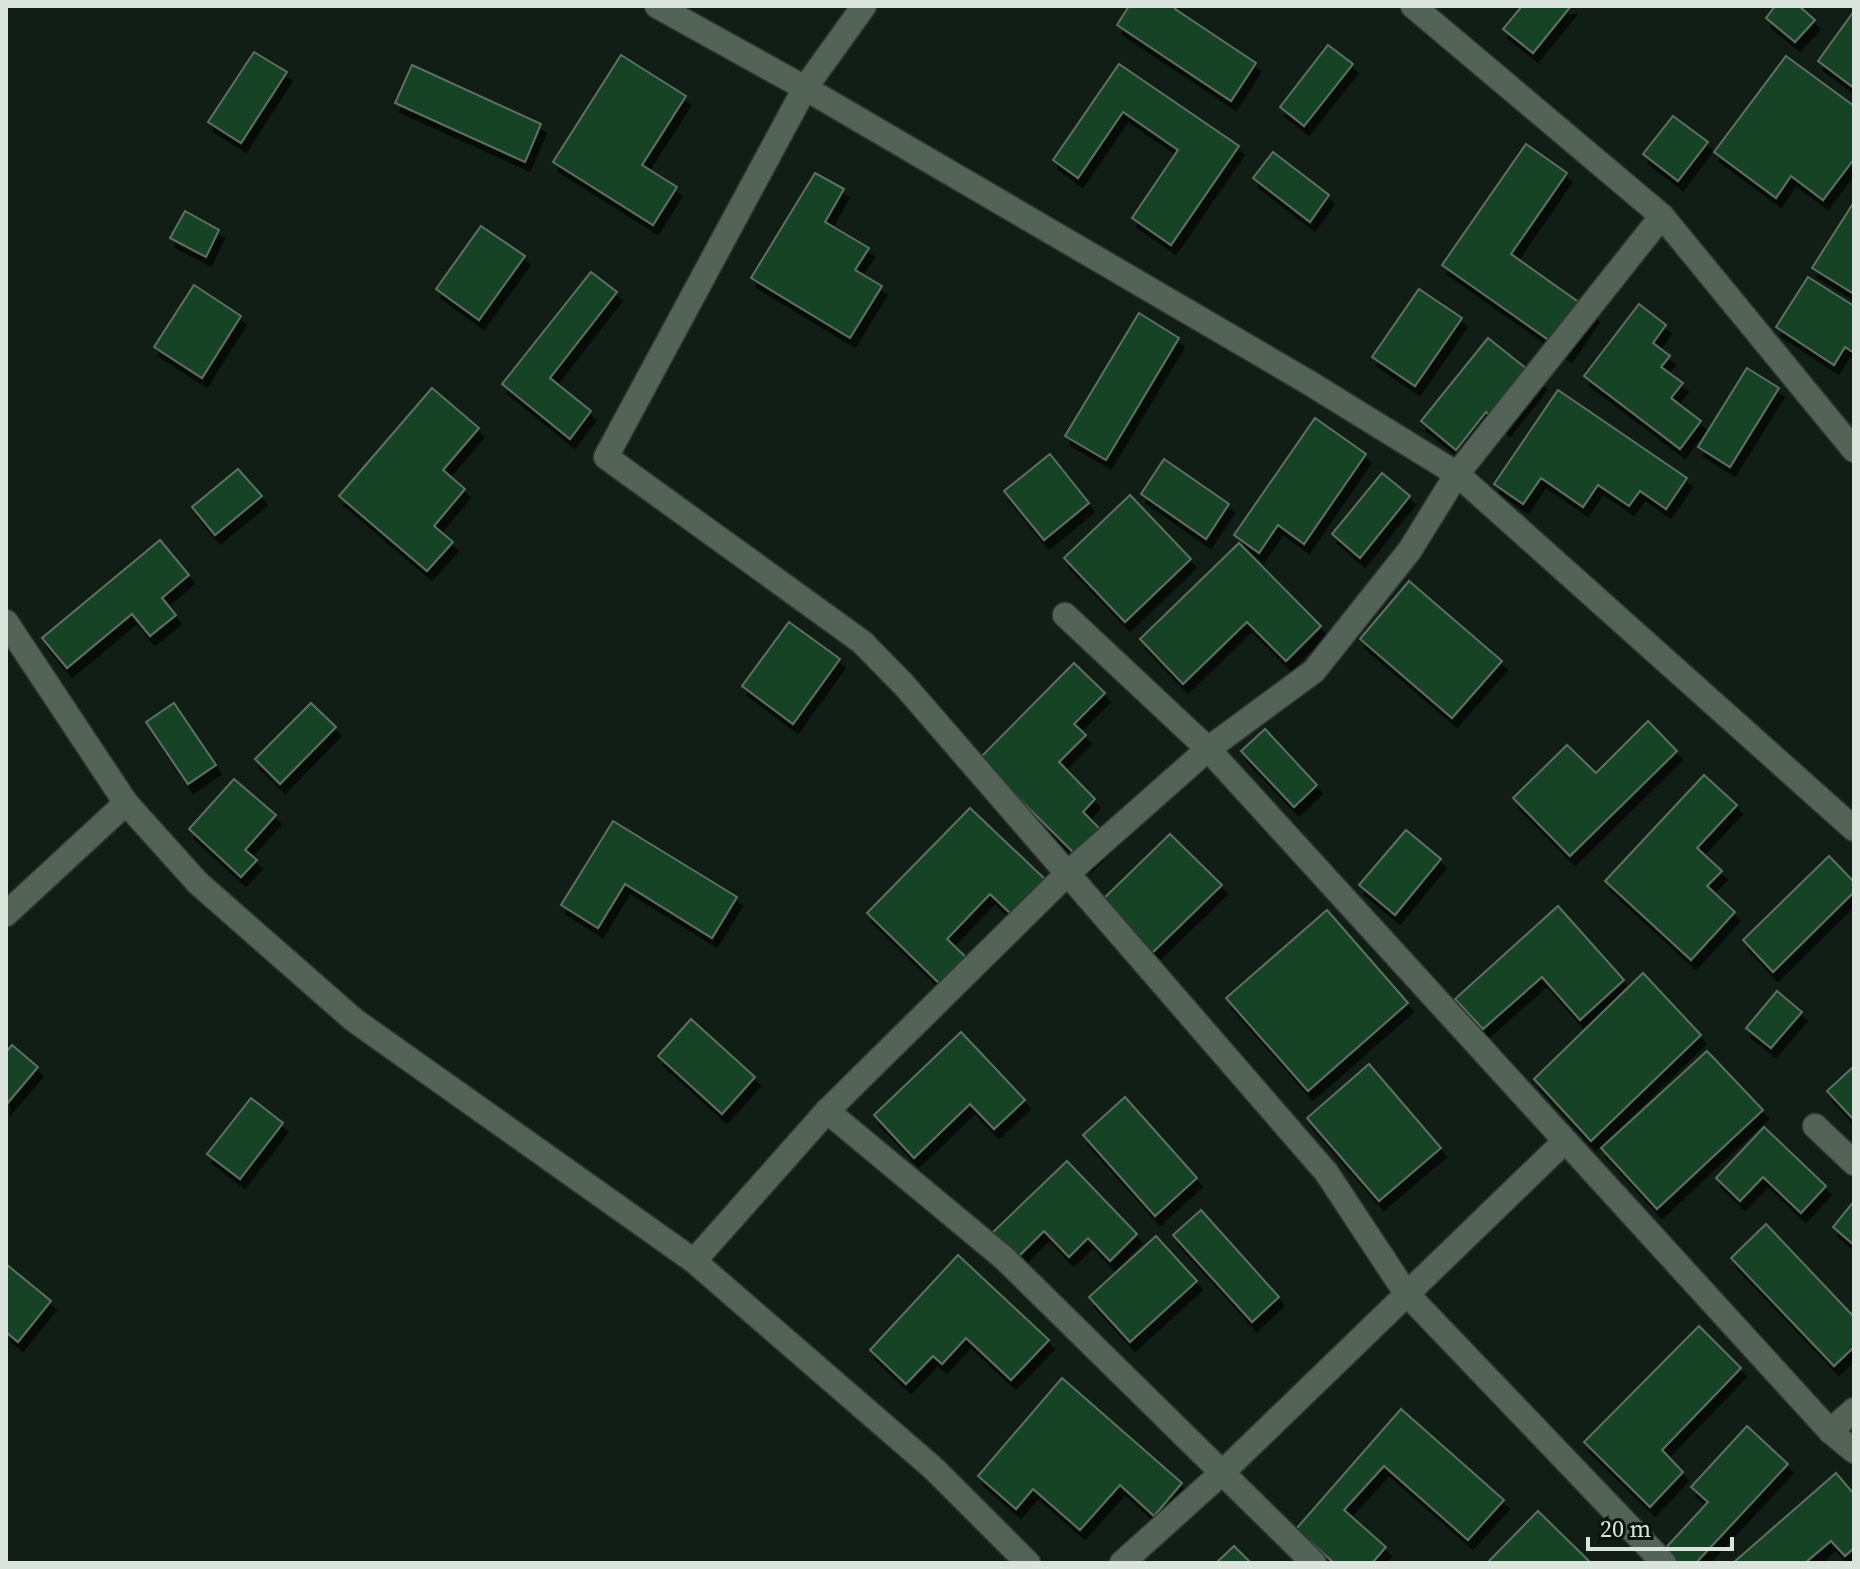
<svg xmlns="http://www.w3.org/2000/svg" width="1860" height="1569" viewBox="0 0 1860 1569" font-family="'Source Serif 4',serif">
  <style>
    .building { fill: #164226; stroke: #5f6f63; stroke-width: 2; filter: url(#shadow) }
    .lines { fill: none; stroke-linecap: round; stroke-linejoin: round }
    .minor-casing { stroke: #313833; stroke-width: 27 }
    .minor { stroke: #536357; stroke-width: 24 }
  </style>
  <defs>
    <filter id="shadow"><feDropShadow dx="5" dy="9" stdDeviation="0" flood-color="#0009"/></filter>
  </defs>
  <rect width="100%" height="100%" fill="#111e15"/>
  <!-- building -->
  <g class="building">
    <polygon points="1129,6 1177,6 1175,9 1256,63 1231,101 1117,25"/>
    <polygon points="1522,6 1571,6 1533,53 1503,29"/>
    <polygon points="1775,6 1799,6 1815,20 1795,42 1766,18"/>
    <polygon points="1854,11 1854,88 1818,61"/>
    <polygon points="1328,45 1353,64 1304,126 1280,107"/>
    <polygon points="254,52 287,72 241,143 208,122"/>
    <polygon points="621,55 686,96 642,165 677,187 653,225 553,162"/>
    <polygon points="1786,56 1854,106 1854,159 1823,200 1791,176 1776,198 1714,152"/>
    <polygon points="1119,64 1239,146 1171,245 1132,218 1178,150 1123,112 1078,178 1053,160"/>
    <polygon points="412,65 541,124 525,162 395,103"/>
    <polygon points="1673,116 1708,142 1678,181 1643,154"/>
    <polygon points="1526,144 1567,173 1511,254 1594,313 1567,353 1442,265"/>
    <polygon points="1273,152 1329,195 1310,222 1253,178"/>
    <polygon points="815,173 844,189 825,222 869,248 855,270 882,286 850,338 751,278"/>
    <polygon points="1854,202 1854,294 1812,268"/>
    <polygon points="185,211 219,230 206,257 170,238"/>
    <polygon points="481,226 525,256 479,320 436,289"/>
    <polygon points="591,272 617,292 550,378 591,411 570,439 502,384"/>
    <polygon points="1808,277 1854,306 1854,353 1845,347 1834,365 1776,327"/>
    <polygon points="194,285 241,316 202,378 154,347"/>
    <polygon points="1419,289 1462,318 1415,386 1372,357"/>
    <polygon points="1639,304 1666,325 1653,343 1670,356 1661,367 1683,383 1671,398 1701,421 1680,449 1584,376"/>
    <polygon points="1139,313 1179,338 1106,460 1065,436"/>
    <polygon points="1488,338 1542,381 1505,427 1486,412 1456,450 1421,421"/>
    <polygon points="1747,368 1779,388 1730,467 1698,447"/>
    <polygon points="432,388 479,428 443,470 465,489 434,526 453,542 427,571 339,496"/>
    <polygon points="1558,390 1687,478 1666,509 1640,491 1629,506 1598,485 1583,507 1541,478 1523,504 1494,484"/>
    <polygon points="1315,418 1366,454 1304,544 1278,525 1259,553 1234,535"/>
    <polygon points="1050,454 1089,503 1044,540 1004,491"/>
    <polygon points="1164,459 1229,504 1206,539 1141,494"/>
    <polygon points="238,469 262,496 215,535 192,507"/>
    <polygon points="1382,473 1410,496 1360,558 1332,534"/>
    <polygon points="1130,495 1191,559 1125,622 1064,558"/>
    <polygon points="160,540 189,575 162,598 176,615 150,636 132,614 67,668 42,638"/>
    <polygon points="1239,543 1321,626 1286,661 1247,622 1183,684 1140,639"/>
    <polygon points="1409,581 1502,661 1452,718 1360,639"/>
    <polygon points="789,622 840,659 793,724 742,686"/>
    <polygon points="1074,663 1105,693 1074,724 1086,735 1059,762 1095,799 1083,812 1110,839 1085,864 979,759"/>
    <polygon points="174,703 216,765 188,784 146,722"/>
    <polygon points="311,703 336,727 280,784 255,759"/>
    <polygon points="1648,721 1677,751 1570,856 1513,798 1567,745 1596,773"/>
    <polygon points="1265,729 1317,785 1294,807 1241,751"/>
    <polygon points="1704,775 1737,805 1697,848 1722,871 1707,886 1735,912 1691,960 1605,881"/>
    <polygon points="234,779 276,815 245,850 257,860 241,877 189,829"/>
    <polygon points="970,808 1047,881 1013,916 990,894 947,939 970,961 944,988 867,913"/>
    <polygon points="613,821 737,897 712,938 625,884 598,928 561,905"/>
    <polygon points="1406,830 1441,859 1395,915 1359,885"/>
    <polygon points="1170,834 1222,885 1150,955 1099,903"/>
    <polygon points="1829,856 1854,882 1854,892 1773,972 1743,940"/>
    <polygon points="1558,906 1624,980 1580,1020 1542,977 1483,1029 1455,999"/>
    <polygon points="1327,910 1408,1003 1308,1091 1226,998"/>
    <polygon points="1643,973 1701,1035 1591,1141 1534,1079"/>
    <polygon points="1777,991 1802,1012 1771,1048 1746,1028"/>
    <polygon points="691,1019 755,1077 722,1114 658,1056"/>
    <polygon points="961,1032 1025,1100 994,1129 970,1104 914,1158 874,1115"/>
    <polygon points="12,1045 38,1067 6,1105 6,1052"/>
    <polygon points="1707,1051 1763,1110 1657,1209 1601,1148"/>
    <polygon points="1369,1064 1441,1148 1379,1201 1307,1118"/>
    <polygon points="1854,1066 1854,1120 1827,1091"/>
    <polygon points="1125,1097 1197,1178 1155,1216 1083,1135"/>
    <polygon points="251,1098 283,1123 240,1179 207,1154"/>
    <polygon points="1764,1127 1826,1186 1801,1213 1763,1177 1740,1201 1716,1178"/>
    <polygon points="1067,1161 1137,1234 1110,1261 1088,1238 1069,1257 1044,1231 1016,1259 992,1233"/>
    <polygon points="1854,1201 1854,1245 1833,1227"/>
    <polygon points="1201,1210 1279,1297 1252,1322 1173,1235"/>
    <polygon points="1766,1224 1854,1317 1854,1347 1834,1366 1731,1258"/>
    <polygon points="1156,1236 1197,1281 1130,1342 1089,1297"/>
    <polygon points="958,1255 1049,1340 1011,1380 966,1338 942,1364 933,1356 906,1384 870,1350"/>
    <polygon points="6,1264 51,1301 18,1342 6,1332"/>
    <polygon points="1699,1326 1741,1368 1662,1450 1683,1472 1650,1507 1584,1442"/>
    <polygon points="1062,1378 1182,1483 1154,1516 1120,1485 1080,1530 1033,1489 1016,1509 978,1476"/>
    <polygon points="1401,1409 1504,1500 1468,1540 1384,1466 1344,1510 1386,1547 1372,1563 1334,1563 1296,1529"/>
    <polygon points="1747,1426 1788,1464 1696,1563 1672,1563 1661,1553 1708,1502 1691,1487"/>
    <polygon points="1836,1473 1854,1494 1854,1548 1845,1556 1831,1541 1805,1563 1733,1563"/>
    <polygon points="1538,1511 1591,1563 1487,1563"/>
    <polygon points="1234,1546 1251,1563 1216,1563"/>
  </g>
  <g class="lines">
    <defs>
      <g id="minor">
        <polyline points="657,6 805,88 1308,382 1457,474 1854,829"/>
        <polyline points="864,6 805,88 606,457 862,642 905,686 1326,1172 1406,1293 1664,1563"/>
        <polyline points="1413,6 1662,216 1854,450"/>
        <polyline points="1065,615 1208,749 1830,1431 1854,1451"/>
        <polyline points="6,622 126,803 198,883 354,1020 694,1261 933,1468 1028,1563"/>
        <polyline points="6,914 126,803"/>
        <polyline points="827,1111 1004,1258 1314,1563"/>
        <polyline points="1815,1126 1854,1163"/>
        <polyline points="694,1261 827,1111 1068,873 1208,749 1314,671 1410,550 1457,474 1662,216"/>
        <polyline points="1830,1431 1854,1410"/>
        <polyline points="1122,1563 1224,1471 1564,1142"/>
      </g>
    </defs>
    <!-- minor casing -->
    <use href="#minor" class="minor-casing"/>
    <!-- minor -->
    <use href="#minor" class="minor"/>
  </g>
  <!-- border -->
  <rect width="1860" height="1569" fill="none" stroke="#dae3dc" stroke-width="16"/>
  <!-- scale -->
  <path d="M1588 1537v12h144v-12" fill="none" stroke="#dae3dc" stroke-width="4"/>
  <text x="1600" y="1537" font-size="24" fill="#dae3dc" stroke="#08150c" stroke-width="6" paint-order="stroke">20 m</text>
</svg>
